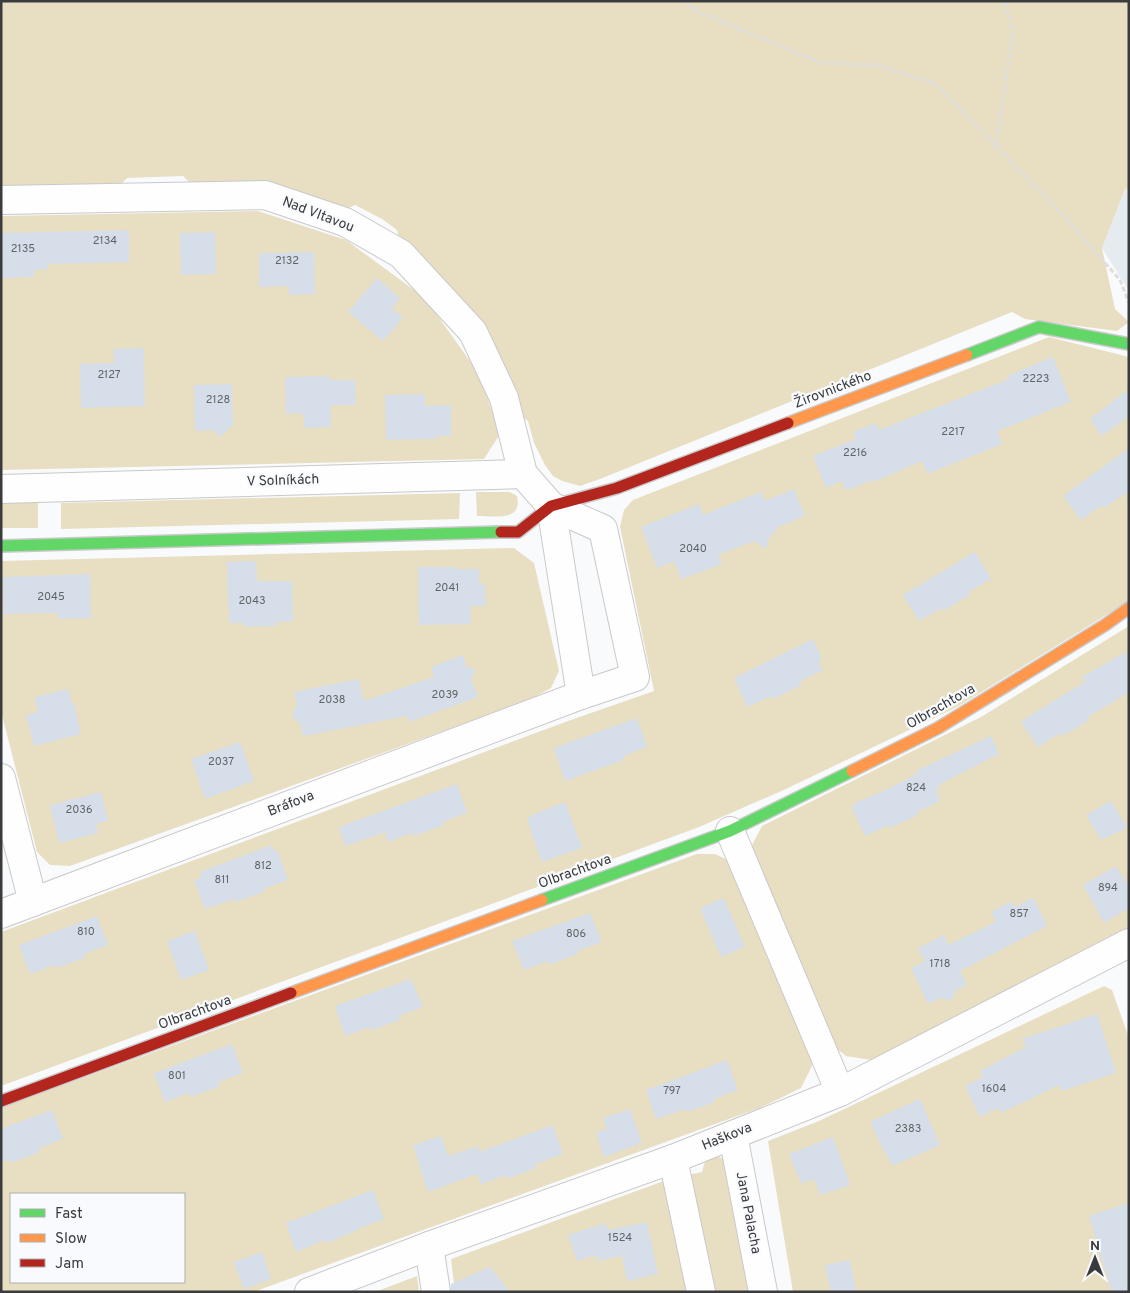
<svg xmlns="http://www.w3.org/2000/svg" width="1130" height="1293" viewBox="0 0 1130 1293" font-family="Overpass,sans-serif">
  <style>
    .built { fill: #e6ebf0 }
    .green { fill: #e8dec2; fill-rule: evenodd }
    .building { fill: #d5dee9 }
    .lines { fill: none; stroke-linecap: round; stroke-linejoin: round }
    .street-casing { stroke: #c9c9ca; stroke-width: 30 }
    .fast-casing { stroke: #c9c9ca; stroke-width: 14 }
    .slow-casing { stroke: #c9c9ca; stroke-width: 14 }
    .jam-casing { stroke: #c9c9ca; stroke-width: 14 }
    .path { stroke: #dededf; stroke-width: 3; stroke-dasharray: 5 2.5; stroke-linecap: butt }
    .street { stroke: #fefeff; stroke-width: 28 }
    .fast { stroke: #63d668; stroke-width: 11 }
    .slow { stroke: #ff974d; stroke-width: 11 }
    .jam { stroke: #b3261e; stroke-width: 11 }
    .labels { text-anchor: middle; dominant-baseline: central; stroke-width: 4.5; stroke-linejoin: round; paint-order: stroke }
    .number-label { font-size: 11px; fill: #616467 }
    .street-label { font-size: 14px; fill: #3a3b3c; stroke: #f8fafd }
  </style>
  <rect width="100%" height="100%" fill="#f9fafc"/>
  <!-- built -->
  <polygon class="built" points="1129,188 1129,291 1102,248 1125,189"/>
  <!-- green -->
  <g class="green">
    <polygon points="1,1 1129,1 1129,188 1125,189 1102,248 1115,309 1129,322 1117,331 1025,319 1012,312 600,479 580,486 562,481 553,476 545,465 534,443 528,421 518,414 401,248 397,230 382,219 355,205 340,212 194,187 183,176 127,178 117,188 1,191"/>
    <polygon points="258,211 346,240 425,298 479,374 500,434 484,459 1,470 1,216"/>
    <polygon points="1049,337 1129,357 1129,601 957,707 788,788 699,827 1,1086 1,932 568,721 654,691 620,527 624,510 633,500"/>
    <path d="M 476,492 L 510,492 L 517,496 C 523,522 494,516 477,516 Z"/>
    <polygon points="460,493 459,519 61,529 61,503"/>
    <rect x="1" y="502" width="37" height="26"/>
    <polygon points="514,548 534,563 559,671 551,688 529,700 70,866 50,865 37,852 1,711 1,561"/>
    <polygon points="1129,626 1129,928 871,1060 846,1056 832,1045 751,847 762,826 981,717"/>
    <path d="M 697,854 L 715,854 L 732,862 L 808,1042 L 812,1066 L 801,1088 L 762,1107 L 253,1292 L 1,1292 L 1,1108 ZM 11,1194 L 184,1194 L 184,1282 L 11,1282 Z"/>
    <polygon points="1104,986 1112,990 1129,1038 1129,1292 793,1292 768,1141 819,1121"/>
    <path d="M 711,1156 L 719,1157 L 726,1160 L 754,1292 L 455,1292 L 451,1259 L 672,1178 L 702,1172 C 704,1165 704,1161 711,1156 Z"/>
    <polygon points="417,1276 419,1292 375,1292"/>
  </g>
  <!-- building -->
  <g class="building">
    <polygon points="129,230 129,262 48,264 48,269 34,270 34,277 1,278 1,233"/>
    <polygon points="215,232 216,274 181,275 180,233"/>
    <polygon points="314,252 315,294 289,295 289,286 259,287 259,253"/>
    <polygon points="377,278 400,298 392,308 403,318 383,341 348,312"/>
    <polygon points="144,348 145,406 81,408 80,364 114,363 113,349"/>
    <polygon points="1053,357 1071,402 997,431 1002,444 927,474 922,461 873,482 872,480 846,491 842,481 826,488 813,456 856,439 853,432 876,423 879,430 1009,379 1007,376"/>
    <polygon points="330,376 330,380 355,380 356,405 331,405 331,427 304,428 304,415 301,415 301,413 286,414 285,377"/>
    <polygon points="232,384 233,425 220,437 213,430 195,431 194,385"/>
    <polygon points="1129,389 1129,416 1102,436 1090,419"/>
    <polygon points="425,394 425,406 451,405 451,436 437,436 436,439 386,440 385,395"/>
    <polygon points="1129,448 1129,491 1104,508 1102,505 1081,520 1063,496"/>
    <polygon points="794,489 805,516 775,528 777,532 770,535 766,549 754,541 718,555 722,564 681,579 674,561 657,568 641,527 699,504 703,515 761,492 765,501"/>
    <polygon points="975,552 991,579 968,592 970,595 943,611 941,608 919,621 903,595"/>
    <polygon points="256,561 257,581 292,581 293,621 277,622 277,626 244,627 244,623 229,623 227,562"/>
    <polygon points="418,567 454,567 454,569 479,569 479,584 485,584 486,606 470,606 471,624 419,625"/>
    <polygon points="90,574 91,618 58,619 58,613 4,614 3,577"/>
    <polygon points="813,639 822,659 818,661 823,670 799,682 801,685 773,699 771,696 747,707 734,678"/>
    <polygon points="1129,650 1129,692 1088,717 1089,720 1073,730 1062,736 1060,733 1038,747 1021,721 1085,682 1082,677"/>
    <polygon points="463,655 466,666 476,670 471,679 478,697 409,722 407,716 303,736 300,723 294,719 293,711 297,705 294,692 359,679 364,701 434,677 431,667"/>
    <polygon points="68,689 72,704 74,703 81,734 34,746 26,715 38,712 35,697"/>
    <polygon points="637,718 647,747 623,756 624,760 565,781 554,748"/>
    <polygon points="991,736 999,754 938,785 940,789 936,791 940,801 917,812 918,815 890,828 889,825 865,836 852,808 854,807 853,804 888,789 917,774 916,771"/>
    <polygon points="240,742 254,781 205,799 191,759"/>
    <polygon points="457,784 467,813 442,822 444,825 414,836 413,833 388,842 385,832 345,846 339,827"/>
    <polygon points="101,792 108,821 96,824 98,833 59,843 50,805"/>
    <polygon points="1111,801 1127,828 1101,840 1086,815"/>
    <polygon points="565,802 582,848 542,862 531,832 532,832 527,817"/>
    <polygon points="272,845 274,851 277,850 288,880 263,889 264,892 235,902 234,899 205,909 194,880 201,878 200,872"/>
    <polygon points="1116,866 1129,888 1129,908 1104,923 1083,885"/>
    <polygon points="724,898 745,947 721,957 700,908"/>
    <polygon points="1034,898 1047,926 960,971 967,985 956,990 952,1001 941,998 928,1004 911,968 925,961 918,948 944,935 948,945 996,922 991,912 1012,901 1015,907"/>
    <polygon points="590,913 602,942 577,951 578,954 549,965 548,961 524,970 512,941"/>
    <polygon points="97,916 108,945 84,954 85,958 55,968 54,965 30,974 19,945"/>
    <polygon points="195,931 209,970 181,980 167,941"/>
    <polygon points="411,979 423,1007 398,1016 400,1020 371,1030 369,1027 345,1036 335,1006"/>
    <polygon points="1097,1014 1116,1073 1061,1091 1059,1085 1001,1113 998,1108 980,1117 965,1086 983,1077 980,1071 1026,1047 1022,1039"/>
    <polygon points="232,1044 243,1073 218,1082 220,1086 205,1092 190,1097 189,1093 165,1102 154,1073"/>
    <polygon points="727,1060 738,1090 714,1099 715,1102 701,1107 686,1112 685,1109 656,1119 646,1090"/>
    <polygon points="920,1099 940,1145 892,1166 886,1153 885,1154 871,1123 872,1122 872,1121"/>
    <polygon points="630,1109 642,1143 604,1157 596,1133 607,1129 603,1118"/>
    <polygon points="52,1110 63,1139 39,1148 40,1152 11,1163 10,1159 1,1162 1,1129"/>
    <polygon points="553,1125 563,1154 535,1164 536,1168 507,1179 506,1175 481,1184 477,1174 428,1192 413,1145 441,1136 448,1156 478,1146 479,1152"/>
    <polygon points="833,1137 850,1185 820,1195 814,1179 801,1183 789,1154"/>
    <polygon points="373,1190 384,1219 355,1230 356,1231 326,1243 324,1240 296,1252 286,1223"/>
    <polygon points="1129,1203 1129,1292 1112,1292 1089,1216"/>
    <polygon points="647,1222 658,1274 627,1281 622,1256 597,1261 596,1255 577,1261 568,1235 606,1223 608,1230"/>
    <polygon points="262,1252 271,1279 244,1289 234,1262"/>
    <polygon points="850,1260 856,1292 831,1292 825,1265"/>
    <polygon points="490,1267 510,1292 451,1292 451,1284"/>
  </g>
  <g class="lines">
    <defs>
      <g id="street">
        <polyline points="1,200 265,195 345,222 401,254 473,332 504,398 523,474 551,506 581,695"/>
        <polyline points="1,489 523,474"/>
        <polyline points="1,778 33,902"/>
        <polyline points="730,831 840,1092"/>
        <polyline points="1,914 581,695 635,677 603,529 551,506"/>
        <polyline points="733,1135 763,1292"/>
        <polyline points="673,1159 701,1292"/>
        <polyline points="429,1246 436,1292"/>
        <polyline points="309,1292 429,1246 673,1159 840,1092 1129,943"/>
      </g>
      <g id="fast">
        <polyline points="967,355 1039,327 1129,344"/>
        <polyline points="1,546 501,532"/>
        <polyline points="542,900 730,831 852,771"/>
      </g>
      <g id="slow">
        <polyline points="788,423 967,355"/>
        <polyline points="852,771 938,728 1105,625 1129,608"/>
        <polyline points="291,993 542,900"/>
      </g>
      <g id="jam">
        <polyline points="501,532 518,532 551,506 617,488 788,423"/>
        <polyline points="1,1101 291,993"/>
      </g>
    </defs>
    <!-- street casing -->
    <use href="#street" class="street-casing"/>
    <!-- fast casing -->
    <use href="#fast" class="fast-casing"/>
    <!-- slow casing -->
    <use href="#slow" class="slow-casing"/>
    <!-- jam casing -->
    <use href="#jam" class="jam-casing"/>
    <!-- path -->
    <g class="path">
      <polyline points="681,1 695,10 821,63 877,65 936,84 1065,217 1120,280 1129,303"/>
      <polyline points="996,147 1013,33 1005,1"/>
    </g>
    <!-- street -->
    <use href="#street" class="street"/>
    <!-- fast -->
    <use href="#fast" class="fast"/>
    <!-- slow -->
    <use href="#slow" class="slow"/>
    <!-- jam -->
    <use href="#jam" class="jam"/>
  </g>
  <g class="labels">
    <!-- number labels -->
    <g class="number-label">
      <text x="105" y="241">2134</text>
      <text x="23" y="249">2135</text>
      <text x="287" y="261">2132</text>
      <text x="109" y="375">2127</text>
      <text x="1036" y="379">2223</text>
      <text x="218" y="400">2128</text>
      <text x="953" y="432">2217</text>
      <text x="855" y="453">2216</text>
      <text x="693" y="549">2040</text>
      <text x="447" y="588">2041</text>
      <text x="51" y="597">2045</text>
      <text x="252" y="601">2043</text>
      <text x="445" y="695">2039</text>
      <text x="332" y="700">2038</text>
      <text x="221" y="762">2037</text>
      <text x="916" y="788">824</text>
      <text x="79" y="810">2036</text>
      <text x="263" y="866">812</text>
      <text x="222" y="880">811</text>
      <text x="1108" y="888">894</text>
      <text x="1019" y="914">857</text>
      <text x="86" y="932">810</text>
      <text x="576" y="934">806</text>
      <text x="940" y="964">1718</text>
      <text x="177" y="1076">801</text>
      <text x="994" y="1089">1604</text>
      <text x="672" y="1091">797</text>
      <text x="908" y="1129">2383</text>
      <text x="620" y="1238">1524</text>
    </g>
    <!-- street labels -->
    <g class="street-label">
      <text transform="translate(318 215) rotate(21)">Nad Vltavou</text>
      <text transform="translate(833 390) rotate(-21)">Žirovnického</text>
      <text transform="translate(283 481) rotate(-2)">V Solníkách</text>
      <text transform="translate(941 707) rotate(-30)">Olbrachtova</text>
      <text transform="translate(291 804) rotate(-21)">Bráfova</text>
      <text transform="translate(575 872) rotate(-20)">Olbrachtova</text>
      <text transform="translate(195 1013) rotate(-20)">Olbrachtova</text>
      <text transform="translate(727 1137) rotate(-22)">Haškova</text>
      <text transform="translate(748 1213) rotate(79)">Jana Palacha</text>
    </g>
  </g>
  <!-- border -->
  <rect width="1130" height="1293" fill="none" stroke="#3a3b3c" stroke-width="5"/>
  <!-- legend -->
  <rect x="10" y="1193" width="175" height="90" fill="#f8fafd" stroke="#acaeb0"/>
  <rect x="20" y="1209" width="25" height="8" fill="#63d668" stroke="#acaeb0"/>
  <text x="55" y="1218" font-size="15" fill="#3a3b3c">Fast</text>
  <rect x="20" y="1234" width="25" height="8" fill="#ff974d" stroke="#acaeb0"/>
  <text x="55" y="1243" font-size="15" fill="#3a3b3c">Slow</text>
  <rect x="20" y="1259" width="25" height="8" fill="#b3261e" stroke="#acaeb0"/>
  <text x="55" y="1268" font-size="15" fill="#3a3b3c">Jam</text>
  <!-- north arrow -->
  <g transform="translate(1095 1258)" stroke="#f8fafd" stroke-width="4" paint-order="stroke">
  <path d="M0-4L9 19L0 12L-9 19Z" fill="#3a3b3c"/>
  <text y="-8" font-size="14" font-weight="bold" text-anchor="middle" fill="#3a3b3c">N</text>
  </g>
</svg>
